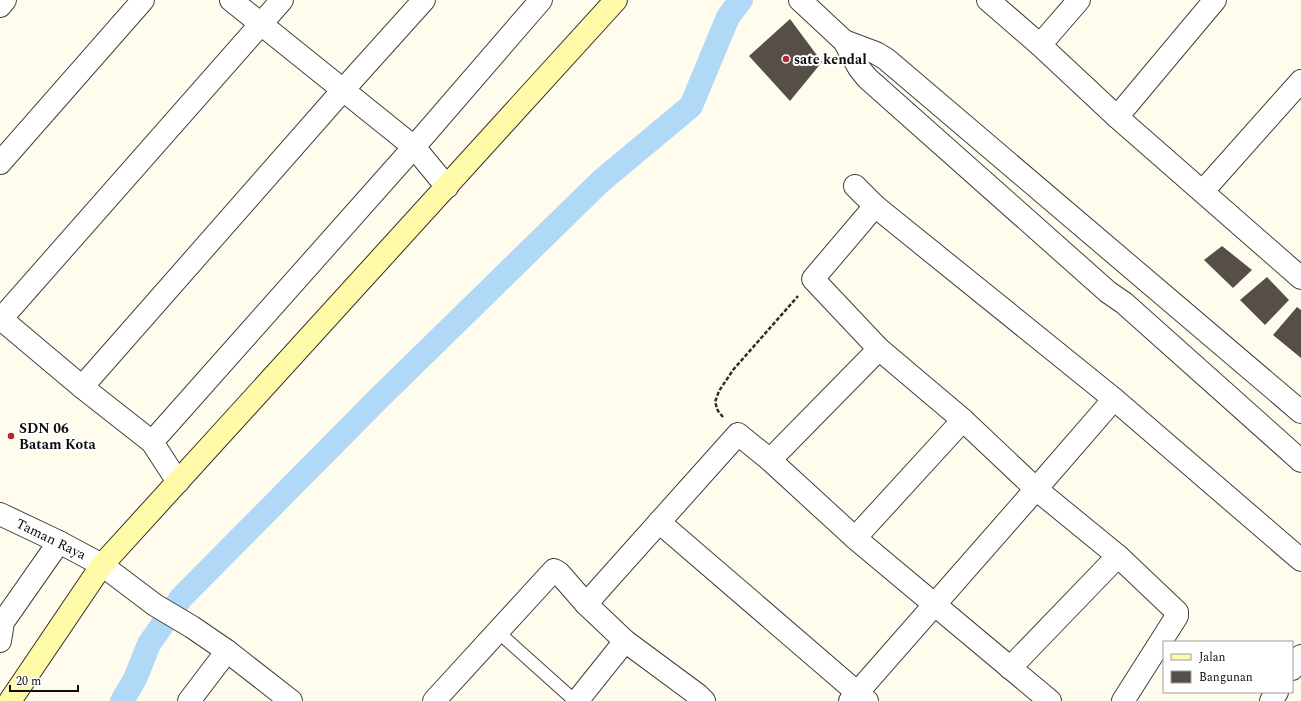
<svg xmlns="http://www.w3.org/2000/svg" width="1301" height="701" viewBox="0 0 1301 701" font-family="Spectral,serif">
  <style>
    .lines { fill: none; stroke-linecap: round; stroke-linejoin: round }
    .canal { stroke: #b0d9f8; stroke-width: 24 }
    .building { fill: #564f49 }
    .lane-casing { stroke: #404040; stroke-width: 14 }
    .street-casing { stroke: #404040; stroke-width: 24 }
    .secondary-casing { stroke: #2f2f2f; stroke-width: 24 }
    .path { stroke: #2f2f2f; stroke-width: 2.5; stroke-dasharray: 4 2; stroke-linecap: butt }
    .lane { stroke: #fff; stroke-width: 12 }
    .street { stroke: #fff; stroke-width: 22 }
    .secondary { stroke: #fffaa8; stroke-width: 22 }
    .poi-dot { fill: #c02221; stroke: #fff; stroke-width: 1.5 }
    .labels { text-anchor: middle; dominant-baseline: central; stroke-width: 4; stroke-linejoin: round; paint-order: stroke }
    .poi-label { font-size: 14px; font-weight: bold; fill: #0d0d0d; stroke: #fff; text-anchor: start }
    .street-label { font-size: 14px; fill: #0d0d0d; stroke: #fff }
  </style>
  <rect width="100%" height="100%" fill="#fffced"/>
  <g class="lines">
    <!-- canal -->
    <polyline class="canal" points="122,701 135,679 149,644 181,598 380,397 601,181 691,106 728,17 741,0"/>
  </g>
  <!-- building -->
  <g class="building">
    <polygon points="790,19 822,62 790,101 749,56"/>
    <polygon points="1222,246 1252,270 1233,288 1204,260"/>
    <polygon points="1267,277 1289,300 1265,325 1240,300"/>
    <polygon points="1297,307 1301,310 1301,358 1273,335"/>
  </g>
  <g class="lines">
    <defs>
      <polyline id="lane" points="497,631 575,701"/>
      <g id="street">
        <polyline points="231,0 414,147 447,187"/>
        <polyline points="800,0 844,41 859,68 867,78 1108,292 1124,303 1301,461"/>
        <polyline points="988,0 1040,45 1117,117 1301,278"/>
        <polyline points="0,6 5,0"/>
        <polyline points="844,41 876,53 886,59 1301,412"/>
        <polyline points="1040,45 1079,0"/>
        <polyline points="1117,117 1215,0"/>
        <polyline points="0,163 143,0"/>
        <polyline points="855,186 875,206 1114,399 1301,560"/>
        <polyline points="1203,191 1301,81"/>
        <polyline points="875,206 813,279 879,349 963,420 1036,489 1118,556 1177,612 1177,616 1123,701"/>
        <polyline points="0,318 82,387 152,442 178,482"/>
        <polyline points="1,319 282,0"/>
        <polyline points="82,387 343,90 424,0"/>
        <polyline points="152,442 414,147 541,0"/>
        <polyline points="770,460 879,349"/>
        <polyline points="0,514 59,542 102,565 155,605 192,627 227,651 291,701"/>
        <polyline points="659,522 867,701"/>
        <polyline points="855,538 963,420"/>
        <polyline points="586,604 738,434 770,460 855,538 1050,701"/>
        <polyline points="0,641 3,622 59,542"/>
        <polyline points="1010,668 1118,556"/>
        <polyline points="1292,669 1301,656"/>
        <polyline points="189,701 227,651"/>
        <polyline points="434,701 554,570 559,573 586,604 625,641 698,695 704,701"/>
        <polyline points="577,701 625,641"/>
        <polyline points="850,701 1036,489 1114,399"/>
        <polyline points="1271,701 1277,692"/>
      </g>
      <polyline id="secondary" points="10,701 102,565 616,0"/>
    </defs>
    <!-- lane casing -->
    <use href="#lane" class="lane-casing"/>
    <!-- street casing -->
    <use href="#street" class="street-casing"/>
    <!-- secondary casing -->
    <use href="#secondary" class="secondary-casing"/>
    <!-- path -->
    <polyline class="path" points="723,417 718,411 715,402 719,391 733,370 798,296"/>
    <!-- lane -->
    <use href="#lane" class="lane"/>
    <!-- street -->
    <use href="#street" class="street"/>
    <!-- secondary -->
    <use href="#secondary" class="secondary"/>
  </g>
  <!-- markers -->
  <g class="poi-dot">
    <circle cx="786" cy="59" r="4"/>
    <circle cx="11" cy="436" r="4"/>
  </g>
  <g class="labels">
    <!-- poi labels -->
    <g class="poi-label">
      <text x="794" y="59">sate kendal</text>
      <text x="19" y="428">SDN 06<tspan x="19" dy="16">Batam Kota</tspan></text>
    </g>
    <!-- street labels -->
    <g class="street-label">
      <text transform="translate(51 539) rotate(26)">Taman Raya</text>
    </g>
  </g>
  <!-- legend -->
  <rect x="1163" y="641" width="130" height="52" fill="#ffffff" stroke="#9e9e9e"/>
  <rect x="1171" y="654" width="20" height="6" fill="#fffaa8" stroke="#9e9e9e"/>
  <text x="1199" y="661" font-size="12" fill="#0d0d0d">Jalan</text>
  <rect x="1171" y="671" width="20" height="12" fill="#564f49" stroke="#9e9e9e"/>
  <text x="1199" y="681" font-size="12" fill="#0d0d0d">Bangunan</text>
  <!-- scale -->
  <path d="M10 685v6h68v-6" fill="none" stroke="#0d0d0d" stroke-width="2"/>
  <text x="16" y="685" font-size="12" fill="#0d0d0d" stroke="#ffffff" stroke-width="3" paint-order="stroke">20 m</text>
</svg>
